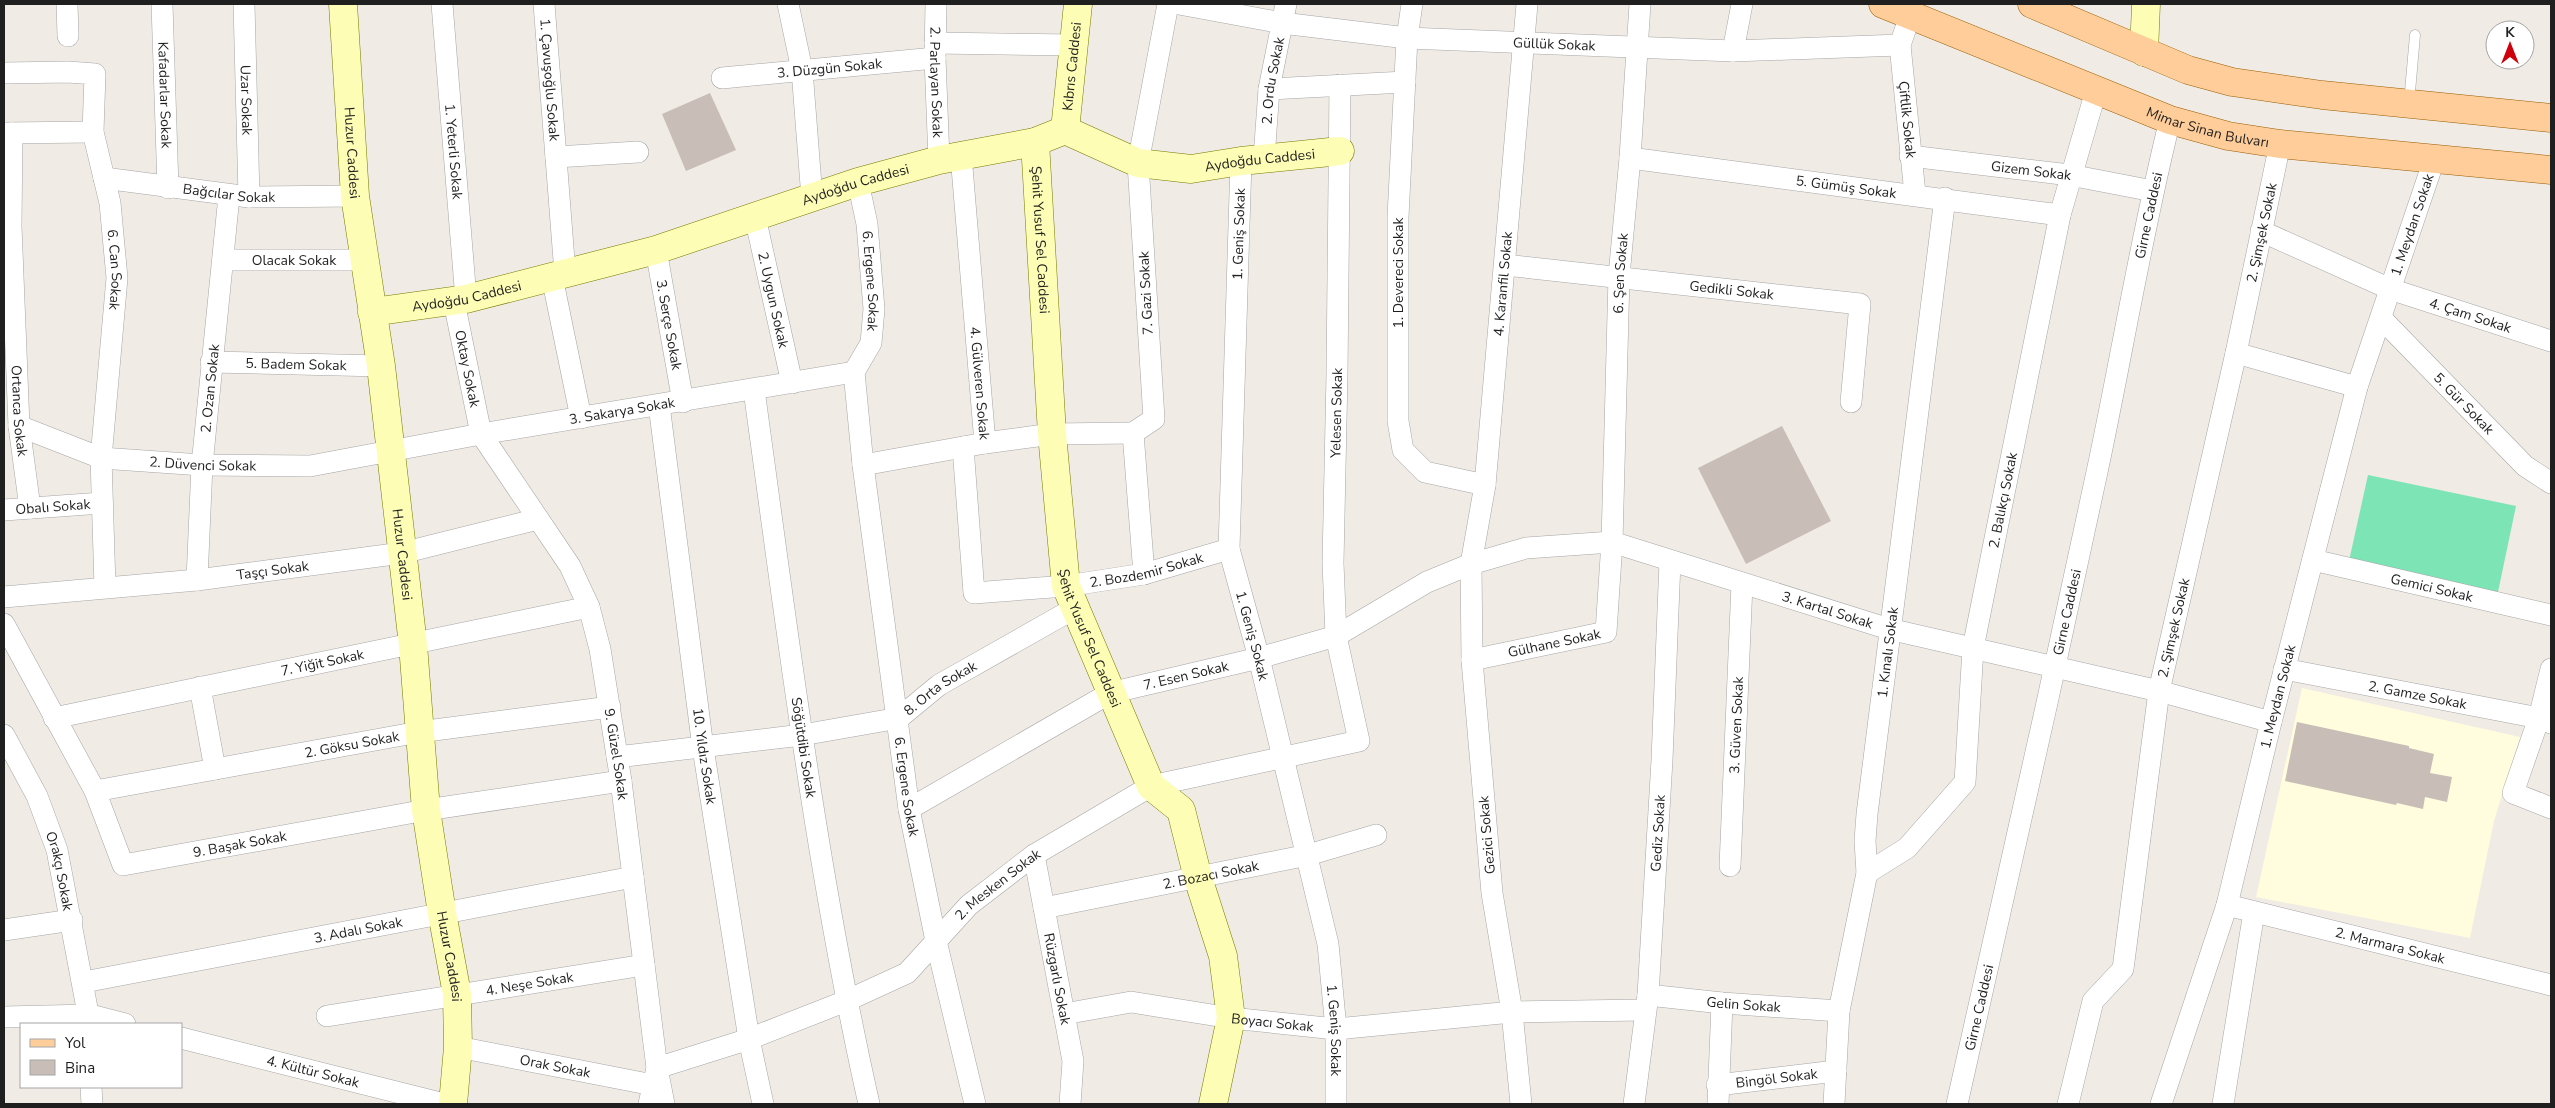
<svg xmlns="http://www.w3.org/2000/svg" width="2555" height="1108" viewBox="0 0 2555 1108" font-family="'Nunito Sans',sans-serif">
  <style>
    .education { fill: #fffdde }
    .pitch { fill: #7de4b6 }
    .building { fill: #c8bdb7 }
    .lines { fill: none; stroke-linecap: round; stroke-linejoin: round }
    .lane-casing { stroke: #a6a6a6; stroke-width: 11 }
    .street-casing { stroke: #a6a6a6; stroke-width: 22 }
    .secondary-casing { stroke: #757b00; stroke-width: 29 }
    .primary-casing { stroke: #995d00; stroke-width: 29 }
    .lane { stroke: #fff; stroke-width: 10 }
    .street { stroke: #fff; stroke-width: 21 }
    .secondary { stroke: #fdfdb5; stroke-width: 28 }
    .primary { stroke: #ffcd9a; stroke-width: 28 }
    .labels { text-anchor: middle; dominant-baseline: central; stroke-width: 5; stroke-linejoin: round; paint-order: stroke }
    .street-label { font-size: 14px; fill: #1f1f1f; stroke: #fff }
  </style>
  <rect width="100%" height="100%" fill="#f0ebe4"/>
  <!-- education -->
  <polygon class="education" points="2302,688 2520,737 2494,821 2470,938 2256,897"/>
  <!-- pitch -->
  <polygon class="pitch" points="2368,475 2516,506 2498,592 2349,561"/>
  <!-- building -->
  <g class="building">
    <polygon points="710,93 736,150 686,171 662,114"/>
    <polygon points="1782,426 1831,521 1746,564 1698,468"/>
    <polygon points="2297,722 2409,746 2409,748 2434,754 2430,773 2452,777 2447,802 2425,797 2423,809 2397,803 2396,805 2285,781"/>
  </g>
  <g class="lines">
    <defs>
      <polyline id="lane" points="2409,103 2415,35"/>
      <g id="street">
        <polyline points="67,4 68,36"/>
        <path id="s1" d="M 162,4 L 168,188"/>
        <path id="s2" d="M 244,4 L 249,197"/>
        <path id="s3" d="M 442,4 L 466,299"/>
        <path id="s4" d="M 544,4 L 565,273"/>
        <polyline points="788,4 802,70 812,198"/>
        <path id="s5" d="M 936,4 L 935,58 L 939,160"/>
        <path id="s6" d="M 1179,4 L 1282,23 L 1407,38 L 1733,51 L 1900,45 L 1910,16"/>
        <polyline points="1412,4 1407,38 1398,217 1398,421 1403,450 1425,472 1485,485"/>
        <polyline points="935,43 1075,45"/>
        <path id="s7" d="M 1900,45 L 1915,194"/>
        <polyline points="1733,51 1742,4"/>
        <path id="s8" d="M 4,73 L 68,72 L 95,74 L 93,132 L 110,203 L 117,278 L 101,458 L 105,587"/>
        <path id="s9" d="M 722,78 L 935,58"/>
        <polyline points="1269,89 1405,82"/>
        <polyline points="4,133 93,132"/>
        <path id="s10" d="M 12,133 L 11,226 L 19,426 L 30,508"/>
        <path id="s11" d="M 961,155 L 985,443 L 963,447 L 974,593 L 1066,586 L 1144,574 L 1229,549"/>
        <path id="s12" d="M 1910,156 L 2070,175 L 2153,191"/>
        <polyline points="556,157 638,152"/>
        <path id="s13" d="M 1264,158 L 1269,89 L 1286,4"/>
        <path id="s14" d="M 1630,158 L 2060,215"/>
        <path id="s15" d="M 1241,161 L 1229,549 L 1259,658 L 1328,944 L 1336,1029 L 1336,1104"/>
        <path id="s16" d="M 104,178 L 249,197 L 355,196"/>
        <path id="s17" d="M 858,182 L 867,224 L 874,309 L 871,343 L 854,372 L 863,465 L 909,809 L 936,941 L 975,1104"/>
        <path id="s18" d="M 755,217 L 792,383"/>
        <path id="s19" d="M 2261,231 L 2390,289 L 2551,341"/>
        <path id="s20" d="M 656,250 L 683,402"/>
        <path id="s21" d="M 223,260 L 364,260"/>
        <path id="s22" d="M 1505,265 L 1860,304 L 1851,402"/>
        <polyline points="552,277 581,418"/>
        <path id="s23" d="M 454,302 L 481,434 L 570,566 L 589,607 L 600,649 L 621,781 L 657,1068 L 664,1104"/>
        <path id="s24" d="M 2381,318 L 2525,466 L 2551,483"/>
        <polyline points="2236,353 2357,387"/>
        <path id="s25" d="M 211,362 L 381,366"/>
        <path id="s26" d="M 754,390 C 787,629 816,869 869,1104"/>
        <path id="s27" d="M 659,405 L 703,748 L 749,1039 L 763,1104"/>
        <path id="s28" d="M 19,426 L 101,458 L 202,465 L 310,466 L 481,434 L 854,372"/>
        <polyline points="985,443 1052,434 1133,433"/>
        <polyline points="863,465 963,447"/>
        <path id="s29" d="M 4,510 L 102,503"/>
        <path id="s30" d="M 2313,560 L 2551,615"/>
        <polyline points="1144,574 1133,433 1154,419 1138,163 1168,4"/>
        <path id="s31" d="M 197,580 L 202,465 L 229,196"/>
        <path id="s32" d="M 4,597 L 197,580 L 402,553 L 538,519"/>
        <path id="s33" d="M 4,624 L 95,791 L 123,865 L 426,810 L 621,781"/>
        <path id="s34" d="M 1472,660 L 1606,632 L 1612,542 L 1619,276 L 1630,158 L 1640,4"/>
        <path id="s35" d="M 2284,669 L 2539,718 L 2551,723"/>
        <polyline points="2551,669 2539,718 2513,793 2551,808"/>
        <polyline points="200,687 215,769"/>
        <path id="s36" d="M 54,718 L 589,607"/>
        <path id="s37" d="M 4,735 L 37,796 L 57,850 L 90,1024"/>
        <path id="s38" d="M 617,757 L 802,735 L 899,718 L 939,685 L 1075,608"/>
        <path id="s39" d="M 95,791 L 419,732 L 610,707"/>
        <path id="s40" d="M 909,809 L 1110,693 L 1259,658 L 1336,636 L 1427,582 L 1471,564 L 1526,548 L 1612,542 L 1889,629 L 2159,691 L 2271,722"/>
        <path id="s41" d="M 1034,855 L 1073,1061 L 1070,1104"/>
        <path id="s42" d="M 1730,866 L 1742,584"/>
        <path id="s43" d="M 1867,873 L 1907,848 L 1965,782 L 1973,648 L 2060,215 L 2096,91"/>
        <path id="s44" d="M 2227,905 L 2551,985"/>
        <path id="s45" d="M 1044,908 L 1308,855 L 1376,835"/>
        <polyline points="4,930 72,920"/>
        <path id="s46" d="M 84,982 L 633,877"/>
        <path id="s47" d="M 1648,995 L 1722,1003 L 1839,1011"/>
        <path id="s48" d="M 1064,1014 L 1131,1002 L 1231,1018 L 1336,1029 L 1512,1012 L 1645,1010"/>
        <path id="s49" d="M 327,1016 L 644,965"/>
        <polyline points="4,1017 90,1015 125,1024"/>
        <path id="s50" d="M 181,1038 L 444,1104"/>
        <path id="s51" d="M 458,1047 L 653,1085"/>
        <path id="s52" d="M 1717,1085 L 1836,1071"/>
        <polyline points="91,1087 92,1104"/>
        <path id="s53" d="M 649,1104 L 657,1068 L 749,1039 L 846,1001 L 907,973 L 969,905 L 1034,855 L 1151,786 L 1359,741 L 1336,636 L 1333,563 L 1337,374 L 1340,85"/>
        <path id="s54" d="M 1521,1104 L 1512,1012 L 1492,893 L 1472,660 L 1471,564 L 1485,485 L 1527,4"/>
        <path id="s55" d="M 1634,1104 L 1648,995 L 1662,760 L 1670,561"/>
        <polyline points="1718,1104 1722,1003"/>
        <path id="s56" d="M 1834,1104 L 1839,1011 L 1867,873 L 1865,841 L 1867,814 L 1945,198"/>
        <path id="s57" d="M 1957,1104 C 2005,894 2052,683 2097,472 C 2122,355 2141,236 2170,120"/>
        <path id="s58" d="M 2068,1104 L 2093,1001 L 2123,969 L 2159,691 L 2236,353 L 2280,144"/>
        <path id="s59" d="M 2161,1104 L 2227,905 L 2271,722 L 2357,387 L 2434,160"/>
        <polyline points="2223,1104 2254,912"/>
      </g>
      <g id="secondary">
        <path id="s60" d="M 343,4 L 355,196 L 381,366 L 413,645 L 426,810 L 442,913 L 457,994 L 458,1047 L 453,1104"/>
        <polyline points="2144,52 2146,4"/>
        <path id="s61" d="M 1065,130 L 1078,4"/>
        <path id="s62" d="M 1035,142 L 1052,434 L 1066,586 L 1151,786 L 1181,810 L 1198,878 L 1223,956 L 1231,1018 L 1213,1104"/>
        <path id="s63" d="M 372,312 L 466,299 L 656,250 L 858,182 L 939,160 L 1035,142 L 1065,130 L 1138,163 L 1191,169 L 1241,161 L 1340,151"/>
      </g>
      <g id="primary">
        <path id="s64" d="M 1883,4 L 2170,120 L 2228,136 L 2280,144 L 2551,170"/>
        <polyline points="2032,4 2188,70 2232,82 2322,95 2551,118"/>
      </g>
    </defs>
    <!-- lane casing -->
    <use href="#lane" class="lane-casing"/>
    <!-- street casing -->
    <use href="#street" class="street-casing"/>
    <!-- secondary casing -->
    <use href="#secondary" class="secondary-casing"/>
    <!-- primary casing -->
    <use href="#primary" class="primary-casing"/>
    <!-- lane -->
    <use href="#lane" class="lane"/>
    <!-- street -->
    <use href="#street" class="street"/>
    <!-- secondary -->
    <use href="#secondary" class="secondary"/>
    <!-- primary -->
    <use href="#primary" class="primary"/>
  </g>
  <g class="labels">
    <!-- street labels -->
    <g class="street-label">
      <text stroke="none"><textPath href="#s6" startOffset="378">Güllük Sokak</textPath></text>
      <text stroke="none"><textPath href="#s61" startOffset="64">Kıbrıs Caddesi</textPath></text>
      <text stroke="none"><textPath href="#s9" startOffset="108">3. Düzgün Sokak</textPath></text>
      <text stroke="none"><textPath href="#s4" startOffset="76">1. Çavuşoğlu Sokak</textPath></text>
      <text stroke="none"><textPath href="#s13" startOffset="78">2. Ordu Sokak</textPath></text>
      <text stroke="none"><textPath href="#s5" startOffset="78">2. Parlayan Sokak</textPath></text>
      <text stroke="none"><textPath href="#s1" startOffset="91">Kafadarlar Sokak</textPath></text>
      <text stroke="none"><textPath href="#s2" startOffset="96">Uzar Sokak</textPath></text>
      <text stroke="none"><textPath href="#s7" startOffset="75">Çiftlik Sokak</textPath></text>
      <text stroke="none"><textPath href="#s64" startOffset="348">Mimar Sinan Bulvarı</textPath></text>
      <text stroke="none"><textPath href="#s60" startOffset="149">Huzur Caddesi</textPath></text>
      <text stroke="none"><textPath href="#s3" startOffset="148">1. Yeterli Sokak</textPath></text>
      <text stroke="none"><textPath href="#s63" startOffset="921">Aydoğdu Caddesi</textPath></text>
      <text stroke="none"><textPath href="#s12" startOffset="122">Gizem Sokak</textPath></text>
      <text stroke="none"><textPath href="#s63" startOffset="501">Aydoğdu Caddesi</textPath></text>
      <text stroke="none"><textPath href="#s14" startOffset="218">5. Gümüş Sokak</textPath></text>
      <text stroke="none"><textPath href="#s16" startOffset="126">Bağcılar Sokak</textPath></text>
      <text stroke="none"><textPath href="#s57" startOffset="909">Girne Caddesi</textPath></text>
      <text stroke="none"><textPath href="#s59" startOffset="915">1. Meydan Sokak</textPath></text>
      <text stroke="none"><textPath href="#s58" startOffset="900">2. Şimşek Sokak</textPath></text>
      <text transform="translate(1239 234) rotate(-88)">1. Geniş Sokak</text>
      <text stroke="none"><textPath href="#s62" startOffset="98">Şehit Yusuf Sel Caddesi</textPath></text>
      <text stroke="none"><textPath href="#s21" startOffset="71">Olacak Sokak</textPath></text>
      <text stroke="none"><textPath href="#s8" startOffset="289">6. Can Sokak</textPath></text>
      <text stroke="none"><textPath href="#s34" startOffset="496">6. Şen Sokak</textPath></text>
      <text transform="translate(1398 273) rotate(-90)">1. Devereci Sokak</text>
      <text stroke="none"><textPath href="#s17" startOffset="100">6. Ergene Sokak</textPath></text>
      <text stroke="none"><textPath href="#s54" startOffset="825">4. Karanfil Sokak</textPath></text>
      <text stroke="none"><textPath href="#s22" startOffset="228">Gedikli Sokak</textPath></text>
      <text transform="translate(1146 293) rotate(-93)">7. Gazi Sokak</text>
      <text stroke="none"><textPath href="#s63" startOffset="96">Aydoğdu Caddesi</textPath></text>
      <text stroke="none"><textPath href="#s18" startOffset="85">2. Uygun Sokak</textPath></text>
      <text stroke="none"><textPath href="#s19" startOffset="226">4. Çam Sokak</textPath></text>
      <text stroke="none"><textPath href="#s20" startOffset="76">3. Serçe Sokak</textPath></text>
      <text stroke="none"><textPath href="#s25" startOffset="85">5. Badem Sokak</textPath></text>
      <text stroke="none"><textPath href="#s23" startOffset="68">Oktay Sokak</textPath></text>
      <text stroke="none"><textPath href="#s11" startOffset="229">4. Gülveren Sokak</textPath></text>
      <text stroke="none"><textPath href="#s31" startOffset="192">2. Ozan Sokak</textPath></text>
      <text stroke="none"><textPath href="#s24" startOffset="119">5. Gür Sokak</textPath></text>
      <text stroke="none"><textPath href="#s10" startOffset="278">Ortanca Sokak</textPath></text>
      <text stroke="none"><textPath href="#s28" startOffset="614">3. Sakarya Sokak</textPath></text>
      <text stroke="none"><textPath href="#s53" startOffset="1158">Yelesen Sokak</textPath></text>
      <text stroke="none"><textPath href="#s28" startOffset="190">2. Düvenci Sokak</textPath></text>
      <text stroke="none"><textPath href="#s43" startOffset="420">2. Balıkçı Sokak</textPath></text>
      <text stroke="none"><textPath href="#s29" startOffset="49">Obalı Sokak</textPath></text>
      <text stroke="none"><textPath href="#s60" startOffset="554">Huzur Caddesi</textPath></text>
      <text stroke="none"><textPath href="#s11" startOffset="632">2. Bozdemir Sokak</textPath></text>
      <text stroke="none"><textPath href="#s32" startOffset="270">Taşçı Sokak</textPath></text>
      <text stroke="none"><textPath href="#s30" startOffset="122">Gemici Sokak</textPath></text>
      <text stroke="none"><textPath href="#s40" startOffset="988">3. Kartal Sokak</textPath></text>
      <text stroke="none"><textPath href="#s57" startOffset="504">Girne Caddesi</textPath></text>
      <text stroke="none"><textPath href="#s58" startOffset="495">2. Şimşek Sokak</textPath></text>
      <text stroke="none"><textPath href="#s15" startOffset="478">1. Geniş Sokak</textPath></text>
      <text stroke="none"><textPath href="#s62" startOffset="502">Şehit Yusuf Sel Caddesi</textPath></text>
      <text stroke="none"><textPath href="#s34" startOffset="84">Gülhane Sokak</textPath></text>
      <text stroke="none"><textPath href="#s56" startOffset="456">1. Kınalı Sokak</textPath></text>
      <text stroke="none"><textPath href="#s36" startOffset="274">7. Yiğit Sokak</textPath></text>
      <text stroke="none"><textPath href="#s40" startOffset="310">7. Esen Sokak</textPath></text>
      <text stroke="none"><textPath href="#s38" startOffset="336">8. Orta Sokak</textPath></text>
      <text stroke="none"><textPath href="#s35" startOffset="136">2. Gamze Sokak</textPath></text>
      <text stroke="none"><textPath href="#s59" startOffset="424">1. Meydan Sokak</textPath></text>
      <text stroke="none"><textPath href="#s42" startOffset="141">3. Güven Sokak</textPath></text>
      <text stroke="none"><textPath href="#s39" startOffset="261">2. Göksu Sokak</textPath></text>
      <text stroke="none"><textPath href="#s26" startOffset="361">Söğütdibi Sokak</textPath></text>
      <text stroke="none"><textPath href="#s23" startOffset="489">9. Güzel Sokak</textPath></text>
      <text stroke="none"><textPath href="#s27" startOffset="354">10. Yıldız Sokak</textPath></text>
      <text stroke="none"><textPath href="#s17" startOffset="614">6. Ergene Sokak</textPath></text>
      <text stroke="none"><textPath href="#s55" startOffset="272">Gediz Sokak</textPath></text>
      <text transform="translate(1487 835) rotate(-95)">Gezici Sokak</text>
      <text stroke="none"><textPath href="#s33" startOffset="388">9. Başak Sokak</textPath></text>
      <text stroke="none"><textPath href="#s37" startOffset="148">Orakçı Sokak</textPath></text>
      <text stroke="none"><textPath href="#s45" startOffset="170">2. Bozacı Sokak</textPath></text>
      <text stroke="none"><textPath href="#s53" startOffset="432">2. Mesken Sokak</textPath></text>
      <text stroke="none"><textPath href="#s46" startOffset="279">3. Adalı Sokak</textPath></text>
      <text stroke="none"><textPath href="#s44" startOffset="168">2. Marmara Sokak</textPath></text>
      <text stroke="none"><textPath href="#s60" startOffset="959">Huzur Caddesi</textPath></text>
      <text stroke="none"><textPath href="#s41" startOffset="126">Rüzgarlı Sokak</textPath></text>
      <text stroke="none"><textPath href="#s49" startOffset="205">4. Neşe Sokak</textPath></text>
      <text stroke="none"><textPath href="#s47" startOffset="96">Gelin Sokak</textPath></text>
      <text stroke="none"><textPath href="#s57" startOffset="99">Girne Caddesi</textPath></text>
      <text stroke="none"><textPath href="#s48" startOffset="211">Boyacı Sokak</textPath></text>
      <text stroke="none"><textPath href="#s15" startOffset="882">1. Geniş Sokak</textPath></text>
      <text stroke="none"><textPath href="#s51" startOffset="99">Orak Sokak</textPath></text>
      <text stroke="none"><textPath href="#s50" startOffset="136">4. Kültür Sokak</textPath></text>
      <text stroke="none"><textPath href="#s52" startOffset="60">Bingöl Sokak</textPath></text>
    </g>
  </g>
  <!-- border -->
  <rect width="2555" height="1108" fill="none" stroke="#1f1f1f" stroke-width="10"/>
  <!-- legend -->
  <rect x="20" y="1023" width="162" height="65" fill="#ffffff" stroke="#a5a5a5"/>
  <rect x="30" y="1039" width="25" height="8" fill="#ffcd9a" stroke="#a5a5a5"/>
  <text x="65" y="1048" font-size="15" fill="#1f1f1f">Yol</text>
  <rect x="30" y="1060" width="25" height="15" fill="#c8bdb7" stroke="#a5a5a5"/>
  <text x="65" y="1073" font-size="15" fill="#1f1f1f">Bina</text>
  <!-- north arrow -->
  <g transform="translate(2510 45)"><circle r="24" fill="#ffffff" stroke="#a5a5a5"/>
  <path d="M0-4L9 19L0 12L-9 19Z" fill="#cd000c"/>
  <text y="-8" font-size="14" font-weight="bold" text-anchor="middle" fill="#1f1f1f">K</text>
  </g>
</svg>
